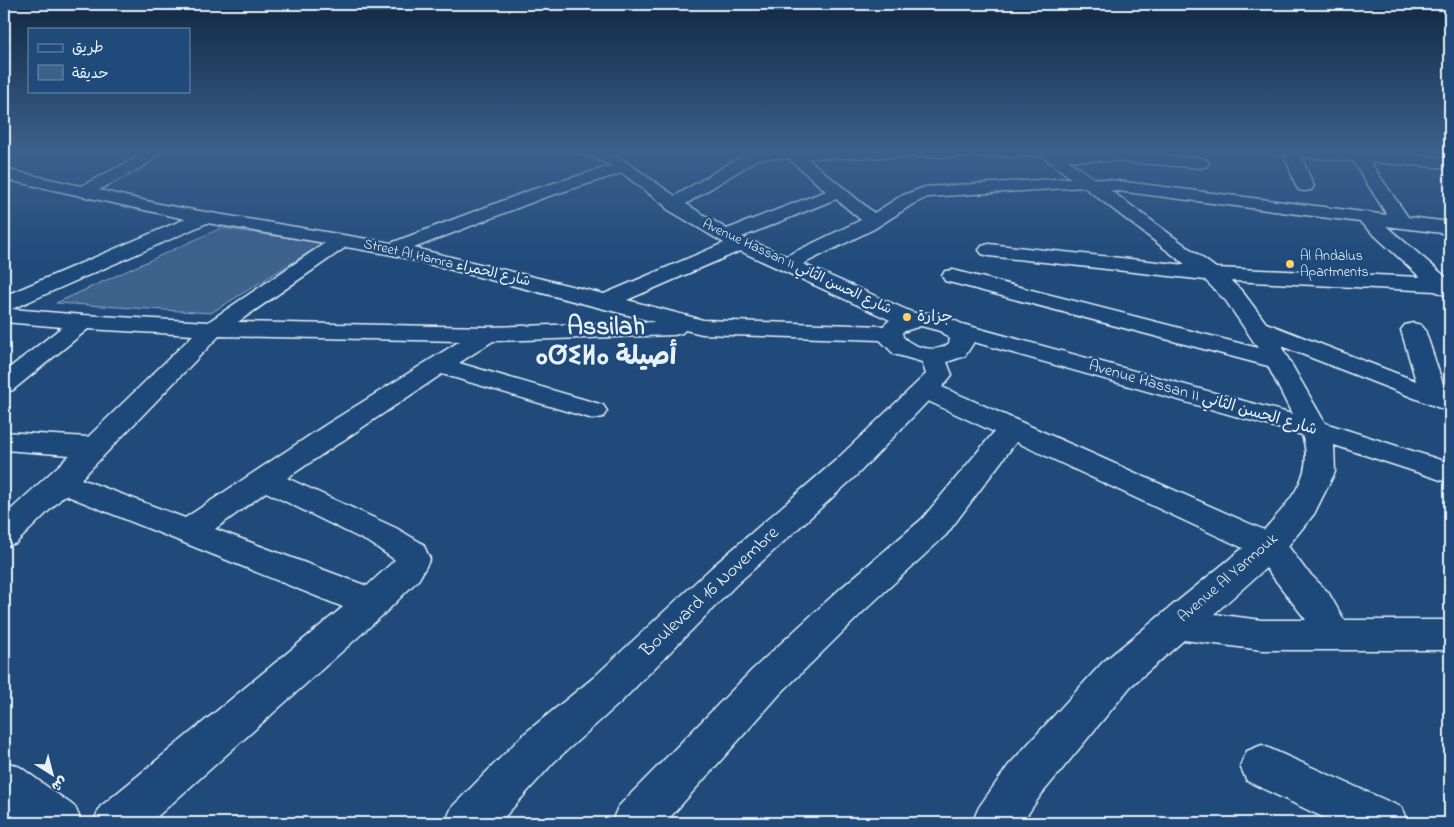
<svg xmlns="http://www.w3.org/2000/svg" width="1454" height="827" viewBox="0 0 1454 827" font-family="'Indie Flower','Playpen Sans Arabic','Noto Sans Tifinagh',sans-serif">
  <style>
    .green { fill: #3c628c; stroke: #92aac2 }
    .lines { fill: none; stroke-linecap: round; stroke-linejoin: round }
    .street-casing { stroke: #e8f1f8; stroke-width: 3 }
    .street { fill: #1f4a7a; fill-rule: evenodd }
    .poi-dot { fill: #ffd166; stroke: #1f4a7a; stroke-width: 2 }
    .labels { text-anchor: middle; dominant-baseline: central; stroke-width: 4.5; stroke-linejoin: round; paint-order: stroke }
    .far-poi-label { font-size: 14px; fill: #e8f1f8; stroke: #1f4a7a; text-anchor: start }
    .far-street-label { font-size: 14px; fill: #e8f1f8; stroke: #1f4a7a }
    .poi-label { font-size: 16px; fill: #e8f1f8; stroke: #1f4a7a; text-anchor: start }
    .street-label { font-size: 16px; fill: #e8f1f8; stroke: #1f4a7a }
    .near-street-label { font-size: 19px; fill: #e8f1f8; stroke: #1f4a7a }
    .town-label { font-size: 26px; font-weight: bold; fill: #e8f1f8; stroke: #1f4a7a }
  </style>
  <rect width="100%" height="100%" fill="#1f4a7a"/>
  <filter id="ink" filterUnits="userSpaceOnUse"><feTurbulence type="fractalNoise" baseFrequency=".02" numOctaves="2"/><feDisplacementMap in="SourceGraphic" scale="10" xChannelSelector="R" yChannelSelector="G"/><feConvolveMatrix kernelMatrix="1 2 1 2 8 2 1 2 1" color-interpolation-filters="sRGB"/></filter>
  <g filter="url(#ink)">
    <!-- green -->
    <polygon class="green" points="221,228 324,243 211,313 56,303"/>
    <g class="lines">
      <defs>
        <g id="street">
          <path d="M 145,151 L 162,151 L 146,165 L 99,190 L 164,205 L 391,243 L 531,190 L 611,166 L 595,158 L 580,154 L 578,151 L 602,151 L 622,159 L 675,196 L 750,151 L 1113,151 L 1201,158 L 1207,160 L 1209,163 L 1207,166 L 1201,168 L 1113,161 L 1068,160 L 1093,178 L 1387,215 L 1353,161 L 1301,157 L 1314,186 L 1311,190 L 1305,191 L 1299,190 L 1296,186 L 1285,156 L 1277,154 L 1274,151 L 1358,151 L 1450,158 L 1450,168 L 1370,162 L 1408,217 L 1450,222 L 1450,234 L 1386,226 L 1447,278 L 1450,279 L 1450,293 L 1445,295 L 1435,291 L 1231,281 L 1242,291 L 1266,323 L 1416,381 L 1401,330 L 1405,325 L 1413,323 L 1421,325 L 1425,330 L 1446,393 L 1450,395 L 1450,412 L 1281,346 L 1325,423 L 1450,463 L 1450,483 L 1334,445 L 1335,472 L 1314,514 L 1288,546 L 1305,569 L 1328,592 L 1344,620 L 1450,620 L 1450,650 L 1262,650 L 1184,640 L 1131,686 L 1040,796 L 1022,823 L 972,823 L 979,807 L 1008,766 L 1103,662 L 1243,548 L 1016,442 L 946,535 L 866,609 L 780,694 L 665,823 L 611,823 L 618,807 L 752,670 L 840,589 L 922,519 L 994,432 L 928,401 L 858,474 L 735,586 L 621,702 L 554,762 L 499,823 L 445,823 L 452,807 L 524,734 L 593,678 L 711,568 L 836,460 L 926,374 L 922,362 L 894,354 L 880,340 L 702,334 L 685,330 L 682,333 L 674,335 L 493,341 L 459,363 L 603,405 L 607,411 L 603,417 L 593,419 L 442,374 L 287,478 L 396,528 L 423,544 L 430,559 L 419,579 L 385,613 L 150,823 L 93,823 L 100,807 L 343,607 L 65,495 L 16,543 L 4,547 L 4,516 L 70,455 L 4,450 L 4,432 L 88,437 L 193,335 L 88,329 L 13,390 L 4,392 L 4,372 L 62,327 L 4,322 L 4,296 L 185,219 L 4,179 L 4,169 L 81,186 L 134,159 ZM 1042,156 L 1071,178 L 925,187 L 901,196 L 874,213 L 807,158 ZM 788,158 L 826,191 L 727,229 L 686,204 L 758,159 ZM 622,173 L 664,205 L 667,209 L 724,243 L 604,294 L 414,248 L 543,198 ZM 1084,187 L 1186,265 L 989,244 L 982,246 L 979,250 L 982,254 L 989,256 L 1205,280 L 1226,301 L 1258,348 L 953,270 L 945,271 L 942,276 L 945,281 L 1268,366 L 1292,414 L 962,324 C 948,317 929,311 914,313 L 803,264 L 874,229 L 913,204 L 928,197 ZM 1110,190 L 1360,222 L 1420,277 L 1216,268 ZM 836,199 L 861,220 L 786,256 L 742,237 ZM 207,223 L 325,243 L 208,322 L 83,315 L 12,309 ZM 346,247 L 393,255 L 655,322 L 487,327 L 238,322 ZM 740,251 L 890,320 L 883,326 L 703,320 L 627,300 ZM 921,326 L 940,331 L 950,339 L 949,343 C 937,354 914,348 903,337 L 902,332 L 905,331 ZM 219,336 L 460,341 L 324,426 L 185,518 L 81,479 ZM 974,342 L 1302,435 C 1316,475 1289,502 1264,530 L 942,387 L 952,375 L 947,362 L 965,356 ZM 266,492 L 372,544 L 395,560 L 367,586 L 215,529 ZM 1266,568 L 1306,620 L 1262,620 L 1214,614 Z"/>
          <polygon points="1262,745 1401,807 1408,823 1335,823 1247,781 1240,766 1247,751"/>
          <polygon points="4,761 20,767 75,807 82,823 22,823 4,809"/>
        </g>
      </defs>
      <!-- street casing -->
      <use href="#street" class="street-casing"/>
      <!-- street -->
      <use href="#street" class="street"/>
    </g>
  </g>
  <!-- sky -->
  <linearGradient id="sky" x2="0" y2="1"><stop stop-color="#112943"/><stop offset="0.57" stop-color="#3c608d"/><stop offset="1" stop-color="#3c608d" stop-opacity="0"/></linearGradient>
  <rect width="1454" height="266" fill="url(#sky)"/>
  <!-- markers -->
  <g class="poi-dot">
    <circle cx="1290" cy="264" r="5"/>
    <circle cx="907" cy="317" r="5"/>
  </g>
  <g class="labels">
    <!-- far-poi labels -->
    <g class="far-poi-label">
      <text x="1300" y="256">Al Andalus<tspan x="1300" dy="16">Apartments</tspan></text>
    </g>
    <!-- far-street labels -->
    <g class="far-street-label">
      <text transform="translate(447 263) rotate(13)">Street Al Hamra شارع الحمراء</text>
      <text transform="translate(797 267) rotate(25)">Avenue Hassan II شارع الحسن الثاني</text>
    </g>
    <!-- poi labels -->
    <g class="poi-label">
      <text x="917" y="317">جزارة</text>
    </g>
    <!-- street labels -->
    <g class="street-label">
      <text transform="translate(1203 398) rotate(16)">Avenue Hassan II شارع الحسن الثاني</text>
      <text transform="translate(1228 578) rotate(-41)">Avenue Al Yarmouk</text>
    </g>
    <!-- near-street labels -->
    <g class="near-street-label">
      <text transform="translate(710 592) rotate(-43)">Boulevard 16 Novembre</text>
    </g>
    <!-- town labels -->
    <g class="town-label">
      <text x="606" y="328">Assilah<tspan x="606" dy="30">ⴰⵚⵉⵍⴰ أصيلة</tspan></text>
    </g>
  </g>
  <!-- margin -->
  <rect width="1454" height="827" fill="none" stroke="#1f4a7a" stroke-width="20"/>
  <rect x="10" y="10" width="1434" height="807" fill="none" stroke="#e8f1f8" stroke-width="2" filter="url(#ink)"/>
  <!-- legend -->
  <rect x="28" y="28" width="162" height="65" fill="#1f4a7a" stroke="#6f8dac"/>
  <rect x="38" y="44" width="25" height="8" fill="#1f4a7a" stroke="#6f8dac"/>
  <text x="72" y="52" font-size="15" fill="#e8f1f8">طريق</text>
  <rect x="38" y="65" width="25" height="15" fill="#3c628c" stroke="#6f8dac"/>
  <text x="72" y="78" font-size="15" fill="#e8f1f8">حديقة</text>
  <!-- north arrow -->
  <g transform="translate(52 774) rotate(144)" stroke="#1f4a7a" stroke-width="4" paint-order="stroke">
  <path d="M0-4L9 19L0 12L-9 19Z" fill="#e8f1f8"/>
  <text y="-8" font-size="14" font-weight="bold" text-anchor="middle" fill="#e8f1f8">ش</text>
  </g>
</svg>
